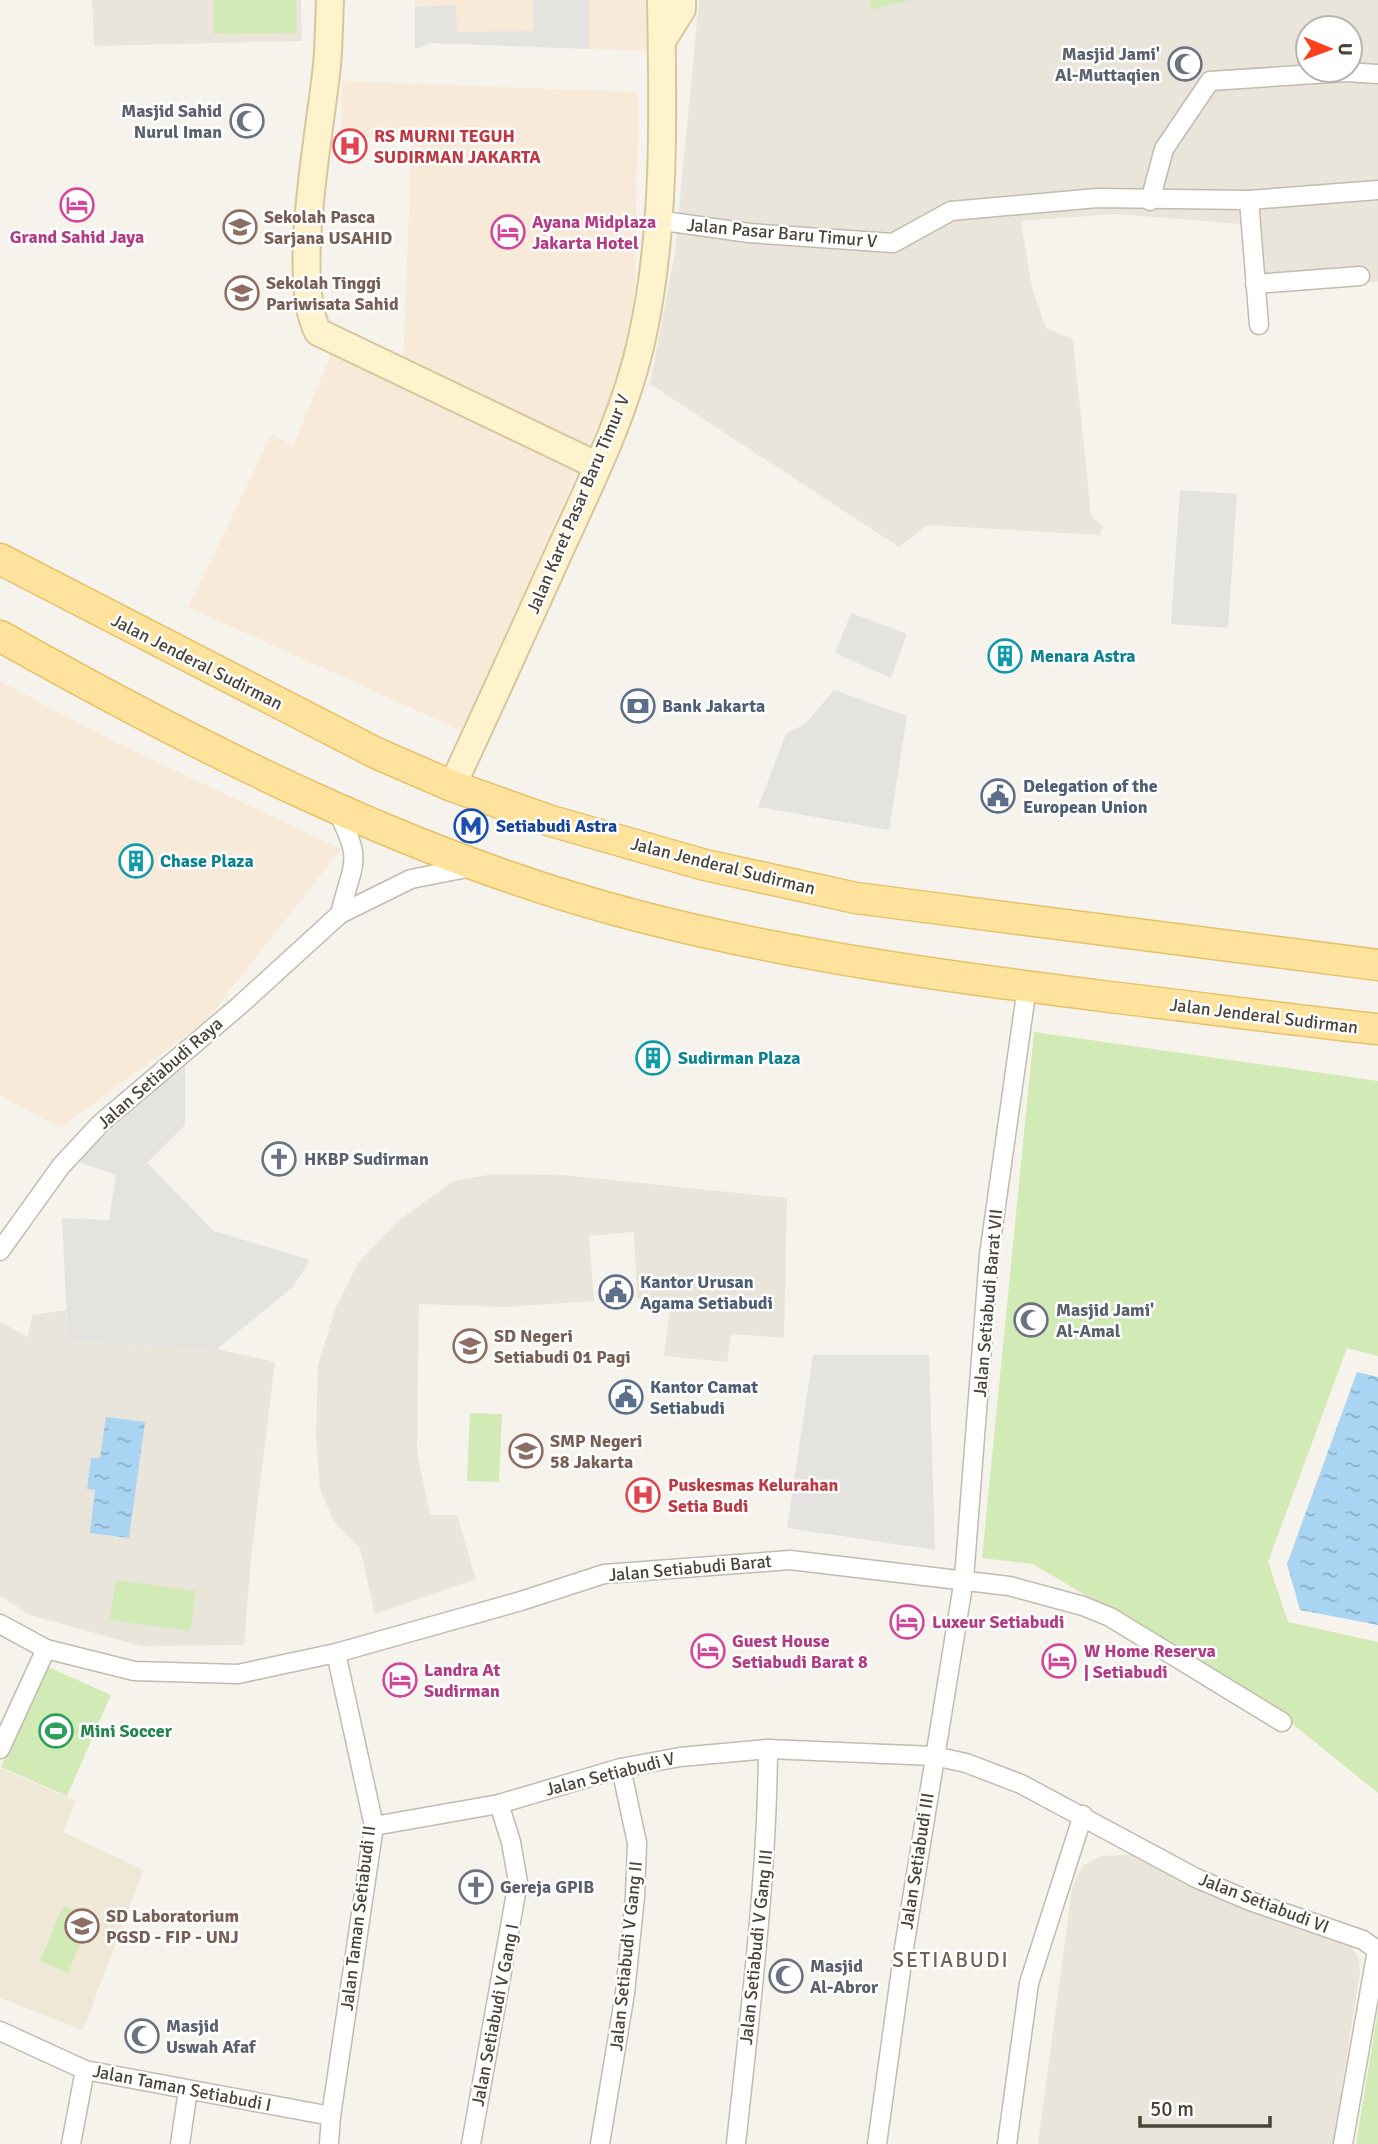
<svg xmlns="http://www.w3.org/2000/svg" width="1378" height="2144" viewBox="0 0 1378 2144" font-family="Signika,sans-serif">
  <style>
    .residential { fill: #eae5da; fill-rule: evenodd }
    .commercial { fill: #f7ead8 }
    .education { fill: #efe8d6 }
    .green { fill: #d2eab5 }
    .parking { fill: #e5e3e0 }
    .water { fill: url(#water-ripples) }
    .lines { fill: none; stroke-linecap: round; stroke-linejoin: round }
    .street-casing { stroke: #c2bbae; stroke-width: 21 }
    .secondary-casing { stroke: #d6c79b; stroke-width: 30 }
    .primary-casing { stroke: #e6c16a; stroke-width: 33 }
    .street { stroke: #fff; stroke-width: 18 }
    .secondary { stroke: #fff3cd; stroke-width: 26 }
    .primary { stroke: #ffe39c; stroke-width: 30 }
    .labels { text-anchor: middle; dominant-baseline: central; stroke-width: 5; stroke-linejoin: round; paint-order: stroke }
    .worship-label { font-size: 18px; font-weight: bold; fill: #5b616d; stroke: #fff; text-anchor: start }
    .health-label { font-size: 18px; font-weight: bold; fill: #be3a42; stroke: #fff; text-anchor: start }
    .education-label { font-size: 18px; font-weight: bold; fill: #785e54; stroke: #fff; text-anchor: start }
    .hotel-label { font-size: 18px; font-weight: bold; fill: #b23c85; stroke: #fff; text-anchor: start }
    .street-label { font-size: 18px; fill: #4b4439; stroke: #fff }
    .culture-label { font-size: 18px; font-weight: bold; fill: #0d838f; stroke: #fff; text-anchor: start }
    .service-label { font-size: 18px; font-weight: bold; fill: #4e5e75; stroke: #fff; text-anchor: start }
    .transit-label { font-size: 18px; font-weight: bold; fill: #164399; stroke: #fff; text-anchor: start }
    .leisure-label { font-size: 18px; font-weight: bold; fill: #27864d; stroke: #fff; text-anchor: start }
    .quarter-label { font-size: 21px; letter-spacing: 2px; fill: #6e6250; stroke: #fff }
  </style>
  <defs>
    <pattern id="water-ripples" width="26" height="14" patternUnits="userSpaceOnUse" patternTransform="scale(1.75)"><rect width="26" height="14" fill="#a9d4f2"/><path d="M2 4q2-2 4 0t4 0M15 11q2-2 4 0t4 0" fill="none" stroke="#8caec5"/></pattern>
  </defs>
  <rect width="100%" height="100%" fill="#f6f3ec"/>
  <!-- residential -->
  <g class="residential">
    <polygon points="92,0 301,0 302,41 94,46"/>
    <path d="M 699,0 L 1378,0 L 1378,282 L 1260,288 L 1255,225 L 1115,214 L 1021,221 L 1032,288 L 1046,328 L 1073,339 L 1091,516 L 1103,526 L 1100,535 L 927,525 L 899,547 L 650,384 L 675,252 ZM 1308,28 L 1350,28 L 1350,70 L 1308,70 Z"/>
    <polygon points="493,1174 563,1175 787,1198 784,1338 731,1334 727,1362 664,1356 671,1302 637,1298 634,1232 589,1236 594,1301 504,1307 419,1304 417,1452 430,1515 457,1515 476,1579 375,1614 360,1548 334,1522 320,1489 316,1437 318,1365 336,1307 358,1263 398,1221 453,1181"/>
    <polygon points="66,1310 68,1341 217,1349 275,1362 251,1558 244,1645 141,1646 30,1615 0,1596 0,1322 28,1337 32,1315"/>
    <polygon points="1137,1854 1208,1895 1350,1946 1358,1956 1360,1972 1333,2144 1038,2144 1072,1889 1082,1866 1101,1856"/>
  </g>
  <!-- commercial -->
  <g class="commercial">
    <polygon points="415,0 649,0 650,51 432,43 415,49"/>
    <polygon points="342,81 638,92 635,281 630,329 616,384 462,731 188,607 272,434 293,446 340,332 403,359 412,139 341,136"/>
    <polygon points="0,681 109,739 341,849 207,1020 60,1128 0,1095"/>
  </g>
  <!-- education -->
  <polygon class="education" points="0,1768 76,1801 63,1832 143,1870 83,2030 0,1998"/>
  <!-- green -->
  <g class="green">
    <polygon points="214,0 296,0 297,33 214,34"/>
    <polygon points="869,0 911,0 871,10"/>
    <polygon points="1034,1032 1378,1081 1378,1356 1347,1348 1268,1562 1288,1622 1378,1642 1378,1793 1269,1705 1033,1564 982,1558"/>
    <polygon points="470,1413 502,1414 499,1482 467,1481"/>
    <polygon points="116,1580 196,1591 190,1631 110,1620"/>
    <polygon points="46,1666 111,1695 67,1796 1,1767"/>
    <polygon points="63,1906 91,1918 68,1973 40,1961"/>
    <polygon points="1378,2010 1378,2144 1356,2144"/>
  </g>
  <!-- parking -->
  <g class="parking">
    <polygon points="533,0 589,0 589,49 432,43 415,49 415,7 456,5 457,32 533,31"/>
    <polygon points="1180,490 1237,494 1228,628 1171,624"/>
    <polygon points="851,613 907,634 891,678 835,653"/>
    <polygon points="834,690 907,716 889,830 758,807 786,734 805,724"/>
    <polygon points="185,1064 185,1125 147,1163 214,1231 310,1260 293,1287 217,1349 68,1341 62,1218 109,1220 116,1175 76,1161"/>
    <polygon points="813,1355 929,1355 935,1550 787,1528"/>
  </g>
  <!-- water -->
  <g class="water">
    <polygon points="1357,1372 1378,1377 1378,1625 1300,1610 1287,1564"/>
    <polygon points="106,1417 145,1422 129,1538 90,1533 95,1490 87,1489 91,1458 100,1458"/>
  </g>
  <g class="lines">
    <defs>
      <g id="street">
        <polyline points="1249,200 1259,325"/>
        <polyline points="1150,201 1164,149 1210,81 1346,72 1378,74"/>
        <polyline points="657,220 749,233 893,243 951,211 1097,198 1249,200 1378,190"/>
        <polyline points="1255,284 1360,276"/>
        <path d="M 336,809 C 364,863 353,860 340,914"/>
        <polyline points="0,1251 61,1166 101,1123 239,1006 340,914 411,879 472,867"/>
        <polyline points="0,1624 46,1649 134,1671 238,1674 336,1653 521,1601 604,1574 790,1560 1009,1586 1083,1606 1110,1617 1282,1722"/>
        <polyline points="0,1749 46,1649"/>
        <polyline points="374,1826 499,1804 621,1768 680,1757 768,1749 934,1756 966,1763 1021,1784 1196,1878 1250,1901 1363,1940 1377,1950 1343,2144"/>
        <polyline points="0,2031 85,2070 331,2116"/>
        <polyline points="71,2144 85,2070"/>
        <polyline points="180,2144 188,2090"/>
        <polyline points="329,2144 331,2116 374,1826 336,1653"/>
        <polyline points="471,2144 518,1882 511,1842 499,1804"/>
        <polyline points="600,2144 625,1993 635,1896 637,1843 621,1768"/>
        <path d="M 736,2144 C 750,2012 767,1881 768,1749"/>
        <polyline points="877,2144 904,1948 964,1579 989,1255 1027,987"/>
        <polyline points="1007,2144 1029,1983 1083,1815"/>
      </g>
      <g id="secondary">
        <path d="M 330,0 C 329,22 329,43 327,65 C 321,128 290,280 318,332 L 598,466"/>
        <polyline points="662,41 682,9 682,0"/>
        <path d="M 452,786 C 489,708 524,629 560,550 C 591,482 626,412 642,338 C 666,229 663,111 661,0"/>
      </g>
      <g id="primary">
        <polyline points="0,559 376,753 452,786 551,821 705,865 856,898 1378,965"/>
        <path d="M 0,636 C 199,748 416,859 638,916 C 795,957 957,978 1118,998 C 1205,1008 1291,1020 1378,1029"/>
      </g>
    </defs>
    <!-- street casing -->
    <use href="#street" class="street-casing"/>
    <!-- secondary casing -->
    <use href="#secondary" class="secondary-casing"/>
    <!-- primary casing -->
    <use href="#primary" class="primary-casing"/>
    <!-- street -->
    <use href="#street" class="street"/>
    <!-- secondary -->
    <use href="#secondary" class="secondary"/>
    <!-- primary -->
    <use href="#primary" class="primary"/>
  </g>
  <!-- icons -->
  <defs>
    <symbol id="mosque-ring" viewBox="-11 -11 22 22"><circle r="9.5" fill="#fff" stroke="#6b7280" stroke-width="1.5"/><path d="M3.5-4.9A6 6 0 1 0 3.5 4.9A5 5 0 1 1 3.5-4.9Z" fill="#6b7280"/></symbol>
    <symbol id="hospital-ring" viewBox="-11 -11 22 22"><circle r="9.5" fill="#fff" stroke="#e0444e" stroke-width="1.5"/><path d="M-5-5h3v3.5h4V-5h3V5h-3V1.5h-4V5h-3Z" fill="#e0444e"/></symbol>
    <symbol id="hotel-ring" viewBox="-11 -11 22 22"><circle r="9.5" fill="#fff" stroke="#d1479c" stroke-width="1.5"/><path d="M-6-4.5h1.5V1H6V5H4.5V3h-9V5H-6ZM-4 0a1.8 1.8 0 1 1 3.6 0ZM.5 0V-2.5h3Q6-2.5 6 0Z" fill="#d1479c"/></symbol>
    <symbol id="university-ring" viewBox="-11 -11 22 22"><circle r="9.5" fill="#fff" stroke="#8d6e63" stroke-width="1.5"/><path d="M0-5L7-2L0 1L-7-2ZM-4 1L0 2.5L4 1V4Q0 6-4 4Z" fill="#8d6e63"/></symbol>
    <symbol id="building-ring" viewBox="-11 -11 22 22"><circle r="9.5" fill="#fff" stroke="#0f9aa8" stroke-width="1.5"/><path d="M-4-6H4V6H1V3H-1V6H-4ZM-2.5-4.3h1.7v1.8h-1.7ZM.8-4.3h1.7v1.8H.8ZM-2.5-1h1.7V.8h-1.7ZM.8-1h1.7V.8H.8Z" fill="#0f9aa8"/></symbol>
    <symbol id="bank-ring" viewBox="-11 -11 22 22"><circle r="9.5" fill="#fff" stroke="#5c6f8a" stroke-width="1.5"/><path d="M-6-4H6V4H-6ZM0-2.3a2.3 2.3 0 1 0 0 4.6a2.3 2.3 0 1 0 0-4.6Z" fill="#5c6f8a"/></symbol>
    <symbol id="civic-ring" viewBox="-11 -11 22 22"><circle r="9.5" fill="#fff" stroke="#5c6f8a" stroke-width="1.5"/><path d="M-.6-6.5H3V-4.5H.6V-3L4-1V1h2V6H-6V1h2V-1L-.6-3ZM-1.2 2.5V6h2.4V2.5Z" fill="#5c6f8a"/></symbol>
    <symbol id="metro-ring" viewBox="-11 -11 22 22"><circle r="9.5" fill="#fff" stroke="#1a4fb4" stroke-width="1.5"/><path d="M-5.5 5V-5H-3L0 0L3-5H5.5V5H3V-.5L0 4L-3-.5V5Z" fill="#1a4fb4"/></symbol>
    <symbol id="church-ring" viewBox="-11 -11 22 22"><circle r="9.5" fill="#fff" stroke="#6b7280" stroke-width="1.5"/><path d="M-1.2-6h2.4v3.5h3.3v2.4h-3.3V6h-2.4V-.1h-3.3v-2.4h3.3Z" fill="#6b7280"/></symbol>
    <symbol id="school-ring" viewBox="-11 -11 22 22"><circle r="9.5" fill="#fff" stroke="#8d6e63" stroke-width="1.5"/><path d="M0-5L7-2L0 1L-7-2ZM-4 1L0 2.5L4 1V4Q0 6-4 4Z" fill="#8d6e63"/></symbol>
    <symbol id="stadium-ring" viewBox="-11 -11 22 22"><circle r="9.5" fill="#fff" stroke="#2e9e5b" stroke-width="1.5"/><path d="M0-5a6.5 5 0 1 0 0 10a6.5 5 0 1 0 0-10ZM-3.5-1.8h7v3.6h-7Z" fill="#2e9e5b"/></symbol>
  </defs>
  <g fill-rule="evenodd">
    <use href="#mosque-ring" x="1166" y="45" width="38" height="38"/>
    <use href="#mosque-ring" x="228" y="102" width="38" height="38"/>
    <use href="#hospital-ring" x="331" y="127" width="38" height="38"/>
    <use href="#hotel-ring" x="58" y="186" width="38" height="38"/>
    <use href="#university-ring" x="221" y="208" width="38" height="38"/>
    <use href="#hotel-ring" x="489" y="213" width="38" height="38"/>
    <use href="#university-ring" x="223" y="274" width="38" height="38"/>
    <use href="#building-ring" x="986" y="637" width="38" height="38"/>
    <use href="#bank-ring" x="619" y="687" width="38" height="38"/>
    <use href="#civic-ring" x="979" y="777" width="38" height="38"/>
    <use href="#metro-ring" x="452" y="807" width="38" height="38"/>
    <use href="#building-ring" x="117" y="842" width="38" height="38"/>
    <use href="#building-ring" x="634" y="1039" width="38" height="38"/>
    <use href="#church-ring" x="260" y="1140" width="38" height="38"/>
    <use href="#civic-ring" x="597" y="1273" width="38" height="38"/>
    <use href="#mosque-ring" x="1012" y="1301" width="38" height="38"/>
    <use href="#school-ring" x="451" y="1327" width="38" height="38"/>
    <use href="#civic-ring" x="607" y="1378" width="38" height="38"/>
    <use href="#school-ring" x="507" y="1432" width="38" height="38"/>
    <use href="#hospital-ring" x="624" y="1476" width="38" height="38"/>
    <use href="#hotel-ring" x="888" y="1603" width="38" height="38"/>
    <use href="#hotel-ring" x="689" y="1632" width="38" height="38"/>
    <use href="#hotel-ring" x="1040" y="1642" width="38" height="38"/>
    <use href="#hotel-ring" x="381" y="1661" width="38" height="38"/>
    <use href="#stadium-ring" x="37" y="1712" width="38" height="38"/>
    <use href="#church-ring" x="457" y="1868" width="38" height="38"/>
    <use href="#school-ring" x="63" y="1907" width="38" height="38"/>
    <use href="#mosque-ring" x="767" y="1957" width="38" height="38"/>
    <use href="#mosque-ring" x="123" y="2017" width="38" height="38"/>
  </g>
  <g class="labels">
    <!-- worship labels -->
    <g class="worship-label">
      <text x="1160" y="54" text-anchor="end">Masjid Jami'<tspan x="1160" dy="21">Al-Muttaqien</tspan></text>
      <text x="222" y="111" text-anchor="end">Masjid Sahid<tspan x="222" dy="21">Nurul Iman</tspan></text>
      <text x="304" y="1159">HKBP Sudirman</text>
      <text x="1056" y="1310">Masjid Jami'<tspan x="1056" dy="21">Al-Amal</tspan></text>
      <text x="500" y="1887">Gereja GPIB</text>
      <text x="810" y="1966">Masjid<tspan x="810" dy="21">Al-Abror</tspan></text>
      <text x="166" y="2026">Masjid<tspan x="166" dy="21">Uswah Afaf</tspan></text>
    </g>
    <!-- health labels -->
    <g class="health-label">
      <text x="374" y="136">RS MURNI TEGUH<tspan x="374" dy="21">SUDIRMAN JAKARTA</tspan></text>
      <text x="668" y="1485">Puskesmas Kelurahan<tspan x="668" dy="21">Setia Budi</tspan></text>
    </g>
    <!-- education labels -->
    <g class="education-label">
      <text x="264" y="217">Sekolah Pasca<tspan x="264" dy="21">Sarjana USAHID</tspan></text>
      <text x="266" y="283">Sekolah Tinggi<tspan x="266" dy="21">Pariwisata Sahid</tspan></text>
      <text x="494" y="1336">SD Negeri<tspan x="494" dy="21">Setiabudi 01 Pagi</tspan></text>
      <text x="550" y="1441">SMP Negeri<tspan x="550" dy="21">58 Jakarta</tspan></text>
      <text x="106" y="1916">SD Laboratorium<tspan x="106" dy="21">PGSD - FIP - UNJ</tspan></text>
    </g>
    <!-- hotel labels -->
    <g class="hotel-label">
      <text x="532" y="222">Ayana Midplaza<tspan x="532" dy="21">Jakarta Hotel</tspan></text>
      <text x="77" y="237" text-anchor="middle">Grand Sahid Jaya</text>
      <text x="932" y="1622">Luxeur Setiabudi</text>
      <text x="732" y="1641">Guest House<tspan x="732" dy="21">Setiabudi Barat 8</tspan></text>
      <text x="1084" y="1651">W Home Reserva<tspan x="1084" dy="21">| Setiabudi</tspan></text>
      <text x="424" y="1670">Landra At<tspan x="424" dy="21">Sudirman</tspan></text>
    </g>
    <!-- street labels -->
    <g class="street-label">
      <text transform="translate(782 233) rotate(5)">Jalan Pasar Baru Timur V</text>
      <text transform="translate(578 504) rotate(-67)">Jalan Karet Pasar Baru Timur V</text>
      <text transform="translate(197 662) rotate(27)">Jalan Jenderal Sudirman</text>
      <text transform="translate(723 866) rotate(14)">Jalan Jenderal Sudirman</text>
      <text transform="translate(1264 1016) rotate(7)">Jalan Jenderal Sudirman</text>
      <text transform="translate(160 1073) rotate(-41)">Jalan Setiabudi Raya</text>
      <text transform="translate(988 1303) rotate(-85)">Jalan Setiabudi Barat VII</text>
      <text transform="translate(690 1568) rotate(-5)">Jalan Setiabudi Barat</text>
      <text transform="translate(610 1774) rotate(-14)">Jalan Setiabudi V</text>
      <text transform="translate(917 1861) rotate(-81)">Jalan Setiabudi III</text>
      <text transform="translate(1264 1903) rotate(21)">Jalan Setiabudi VI</text>
      <text transform="translate(358 1918) rotate(-83)">Jalan Taman Setiabudi II</text>
      <text transform="translate(756 1947) rotate(-84)">Jalan Setiabudi V Gang III</text>
      <text transform="translate(626 1956) rotate(-84)">Jalan Setiabudi V Gang II</text>
      <text transform="translate(495 2015) rotate(-79)">Jalan Setiabudi V Gang I</text>
      <text transform="translate(182 2088) rotate(11)">Jalan Taman Setiabudi I</text>
    </g>
    <!-- culture labels -->
    <g class="culture-label">
      <text x="1030" y="656">Menara Astra</text>
      <text x="160" y="861">Chase Plaza</text>
      <text x="678" y="1058">Sudirman Plaza</text>
    </g>
    <!-- service labels -->
    <g class="service-label">
      <text x="662" y="706">Bank Jakarta</text>
      <text x="1023" y="786">Delegation of the<tspan x="1023" dy="21">European Union</tspan></text>
      <text x="640" y="1282">Kantor Urusan<tspan x="640" dy="21">Agama Setiabudi</tspan></text>
      <text x="650" y="1387">Kantor Camat<tspan x="650" dy="21">Setiabudi</tspan></text>
    </g>
    <!-- transit labels -->
    <g class="transit-label">
      <text x="496" y="826">Setiabudi Astra</text>
    </g>
    <!-- leisure labels -->
    <g class="leisure-label">
      <text x="80" y="1731">Mini Soccer</text>
    </g>
    <!-- quarter labels -->
    <g class="quarter-label">
      <text x="951" y="1960">SETIABUDI</text>
    </g>
  </g>
  <!-- north arrow -->
  <g transform="translate(1329 49) rotate(91)"><circle r="33" fill="#ffffff" stroke="#b7b4b0" stroke-width="2"/>
  <path d="M0-5L12 26L0 18L-12 26Z" fill="#fc3f1d"/>
  <text y="-10" font-size="19" font-weight="bold" text-anchor="middle" fill="#4b4439">U</text>
  </g>
  <!-- scale -->
  <path d="M1140 2116v10h130v-10" fill="none" stroke="#4b4439" stroke-width="3.5"/>
  <text x="1150" y="2116" font-size="21" fill="#4b4439" stroke="#ffffff" stroke-width="5" paint-order="stroke">50 m</text>
</svg>
